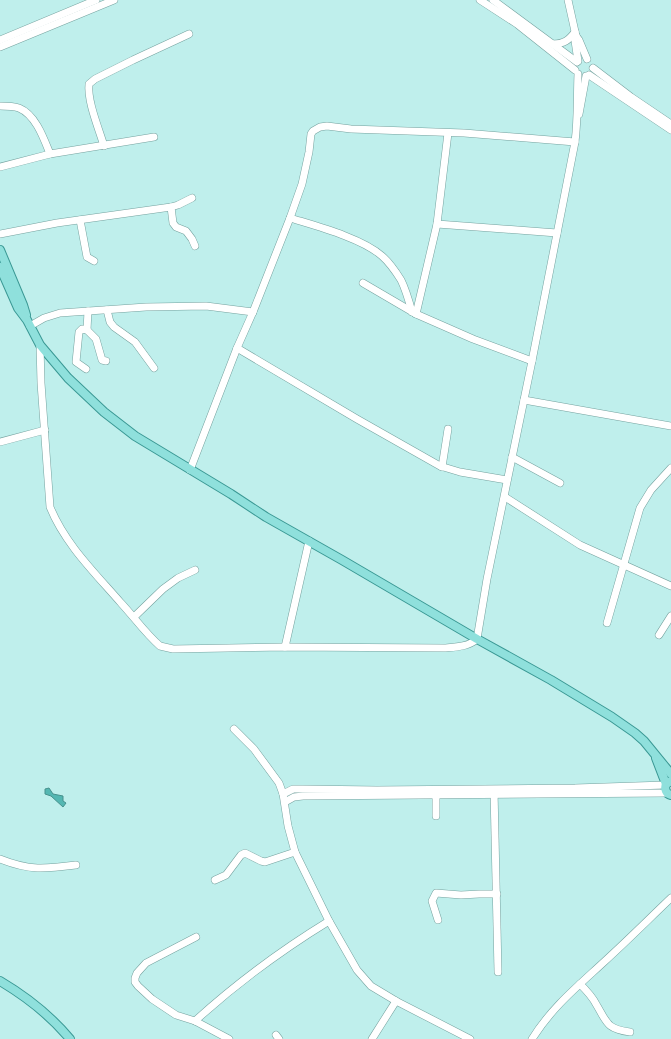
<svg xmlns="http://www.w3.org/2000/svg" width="671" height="1039" viewBox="0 0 671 1039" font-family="'Source Sans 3',sans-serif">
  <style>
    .water { fill: #54b7b2; stroke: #46918d }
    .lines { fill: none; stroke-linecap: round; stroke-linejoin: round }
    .minor-casing { stroke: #75a29f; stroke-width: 8 }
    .major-casing { stroke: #3a9894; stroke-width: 10 }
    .minor { stroke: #fff; stroke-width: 7 }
    .major { stroke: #8fe0dc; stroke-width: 8 }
  </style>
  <rect width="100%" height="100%" fill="#bfefec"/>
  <!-- water -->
  <polygon class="water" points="49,788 53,794 63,796 63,801 66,803 63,807 51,796 45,794 45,789"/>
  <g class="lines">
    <defs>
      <g id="minor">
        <polyline points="480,0 517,24 575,70"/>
        <polyline points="493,0 577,62"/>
        <polyline points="568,0 576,36 579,40 587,59"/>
        <polyline points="576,36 575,41 578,61"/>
        <polyline points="0,40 96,0"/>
        <path d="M 553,44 C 564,44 569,40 575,32"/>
        <polyline points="0,47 114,0"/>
        <polyline points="593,68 631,97 671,124"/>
        <polyline points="589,75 671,130"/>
        <path d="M 0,106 C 6,106 13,106 19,108 C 36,115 44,139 50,154"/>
        <polyline points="579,114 586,76"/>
        <path d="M 104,146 C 99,129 87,101 89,84 L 95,79 L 133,60 L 189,34"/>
        <polyline points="0,167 50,154 154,137"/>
        <polyline points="171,207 173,223 176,227 186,231 192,239 195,246"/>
        <path d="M 290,218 C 316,226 362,238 382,256 C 390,263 396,272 401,280 C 406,290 409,301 412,312"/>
        <polyline points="80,220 87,257 94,261"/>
        <polyline points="437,224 557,233"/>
        <polyline points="0,234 57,223 171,207 178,205 192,198"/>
        <polyline points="363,283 416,314 473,339 532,361"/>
        <polyline points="107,310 110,322 114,327 135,342 154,368"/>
        <polyline points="416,314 437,224 448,133"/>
        <polyline points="30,326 44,318 60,313 146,307 206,306 253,312"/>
        <polyline points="87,330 88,311"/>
        <path d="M 40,345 L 41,383 L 50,507 C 65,544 95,573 121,603 C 134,617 146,634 160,646 L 173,649 L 285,647 L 444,648 C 456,647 468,647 477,639 L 487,579 L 532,361 L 575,142 C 578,119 577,97 578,74"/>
        <polyline points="237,348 357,419 440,466 460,472 507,480"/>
        <polyline points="86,369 76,362 79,332 82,329 87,330 96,339 102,360 106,361"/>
        <polyline points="524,400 671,426"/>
        <polyline points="0,442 45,430"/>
        <polyline points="512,457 560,483"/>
        <polyline points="442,467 448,429"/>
        <polyline points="190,470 237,348 253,312 290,218 302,184 309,152 311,134 313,131 320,127 327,126 351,129 464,133 575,142"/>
        <polyline points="505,497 580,545 671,586"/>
        <polyline points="134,617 163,589 178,578 195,570"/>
        <polyline points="607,623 640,508 651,490 671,468"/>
        <polyline points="659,635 671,616"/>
        <polyline points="285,647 309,541"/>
        <polyline points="234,729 254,749 279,783 283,794 288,826 295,852 329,921 357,970 371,986 396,1001 470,1039"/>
        <polyline points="494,790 498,972"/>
        <polyline points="283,794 293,789 303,789 377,790 575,788 665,785"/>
        <polyline points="285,802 294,797 303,796 667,793"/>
        <polyline points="436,816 436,792"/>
        <path d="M 0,859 C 30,871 45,869 76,865"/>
        <polyline points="215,880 226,875 241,855 245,853 261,861 265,862 295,852"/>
        <polyline points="438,920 432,901 436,893 461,895 479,894 497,894"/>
        <polyline points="196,937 146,963 137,973 135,978 135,982 138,986 152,999 176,1015 195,1021 229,1039"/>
        <path d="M 580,984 C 586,990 592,996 596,1004 C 607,1022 606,1029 630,1032"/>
        <path d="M 195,1021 C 238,982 280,951 329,921"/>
        <polyline points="276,1035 279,1039"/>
        <polyline points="372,1039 396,1001"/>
        <path d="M 532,1039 C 552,1007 578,986 605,961 C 627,941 649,919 671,898"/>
      </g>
      <g id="major">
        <polyline points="0,250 23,305 26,315"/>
        <polyline points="0,267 18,308 27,320 40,345 68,378 104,412 135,436 231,494 266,517 342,560 477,639 551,680 612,717 635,733 644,741 671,774"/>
        <polyline points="656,758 666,784"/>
        <path d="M 671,781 L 666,784 C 664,789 666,794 671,795"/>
        <path d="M 0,981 C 27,997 50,1015 70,1039"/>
      </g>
    </defs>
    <!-- minor casing -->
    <use href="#minor" class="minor-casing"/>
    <!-- major casing -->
    <use href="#major" class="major-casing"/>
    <!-- minor -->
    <use href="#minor" class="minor"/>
    <!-- major -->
    <use href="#major" class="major"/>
  </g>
</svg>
